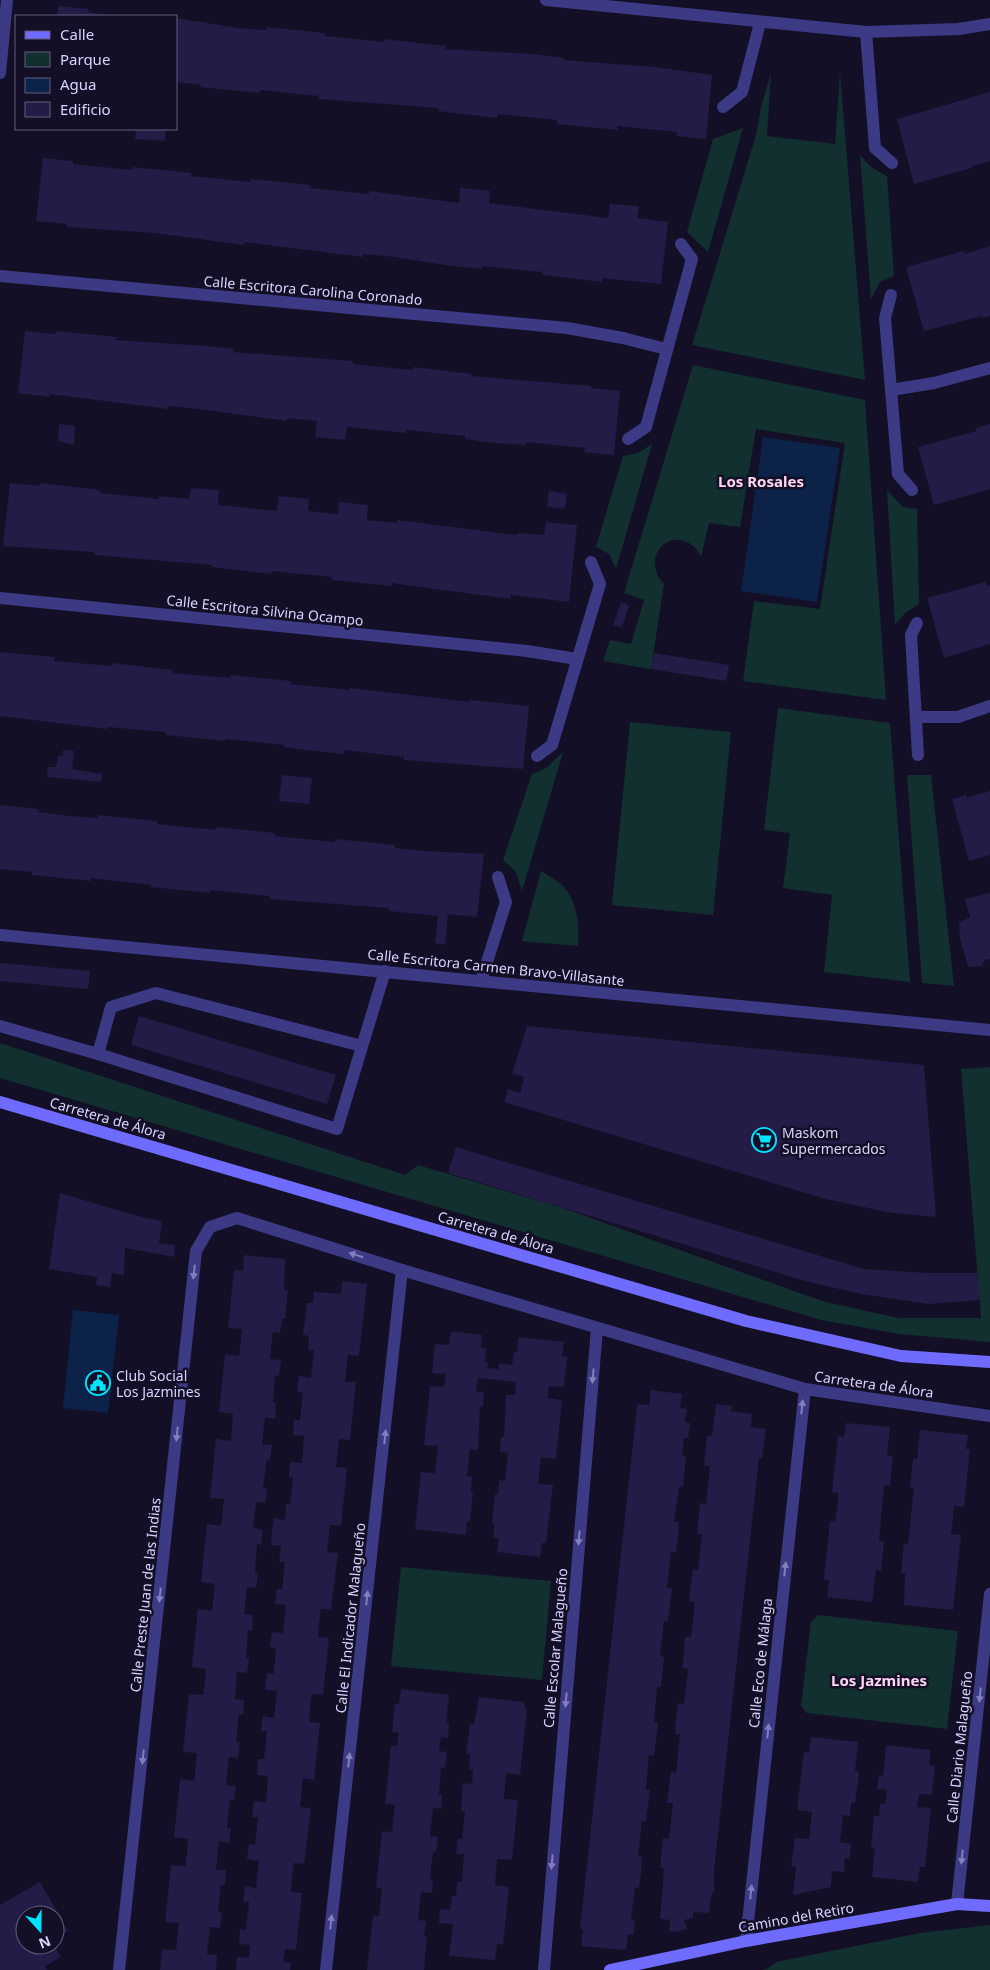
<svg xmlns="http://www.w3.org/2000/svg" width="990" height="1970" viewBox="0 0 990 1970" font-family="'Noto Sans',sans-serif">
  <style>
    .green { fill: #12302f }
    .water { fill: #0c2248 }
    .building { fill: #241b47 }
    .lines { fill: none; stroke-linecap: round; stroke-linejoin: round }
    .lane { stroke: #3d3a85; stroke-width: 12 }
    .street { stroke: #3d3a85; stroke-width: 12 }
    .secondary { stroke: #6f6bff; stroke-width: 12 }
    .oneway { fill: #837fbc }
    .labels { text-anchor: middle; dominant-baseline: central; stroke-width: 5; stroke-linejoin: round; paint-order: stroke }
    .street-label { font-size: 14px; fill: #d9d4ff; stroke: #130f26 }
    .poi-label { font-size: 14px; fill: #d9d4ff; stroke: #130f26; text-anchor: start }
    .neighbourhood-label { font-size: 15px; font-weight: bold; fill: #ffd6f0; stroke: #130f26 }
  </style>
  <rect width="100%" height="100%" fill="#130f26"/>
  <!-- green -->
  <g class="green">
    <polygon points="840,72 865,380 692,345 756,135 761,107 771,73 767,136 835,144"/>
    <polygon points="743,128 708,252 687,232 713,139"/>
    <polygon points="860,155 871,167 887,176 894,276 880,282 871,299"/>
    <path d="M 693,365 L 865,400 L 886,700 L 743,681 L 754,601 L 820,609 L 845,443 L 756,429 L 740,527 L 709,523 L 701,557 C 699,553 696,547 692,545 C 666,527 641,560 664,584 L 651,669 L 603,661 L 610,640 L 631,644 L 644,600 L 624,593 Z"/>
    <polygon points="652,444 616,569 609,554 596,547 623,456 638,453"/>
    <polygon points="887,490 903,507 917,509 919,604 905,613 895,625"/>
    <polygon points="778,708 890,723 910,982 824,972 832,895 783,888 790,833 764,830"/>
    <polygon points="630,722 731,732 713,915 612,905"/>
    <polygon points="563,752 522,891 516,872 503,860 532,774 546,768"/>
    <polygon points="907,775 931,775 954,986 922,983"/>
    <path d="M 541,871 C 547,875 555,879 561,884 C 577,899 580,926 578,946 L 522,941 Z"/>
    <polygon points="0,1043 405,1175 418,1165 563,1208 822,1301 898,1318 981,1318 961,1069 990,1067 990,1342 900,1334 821,1320 0,1078"/>
    <polygon points="401,1567 551,1581 542,1680 391,1666"/>
    <polygon points="818,1615 958,1631 947,1729 807,1713 801,1706 811,1622"/>
    <polygon points="990,1925 990,1970 761,1970 767,1969 776,1962 920,1933"/>
  </g>
  <!-- water -->
  <g class="water">
    <polygon points="763,437 840,448 817,602 741,591"/>
    <polygon points="73,1310 119,1315 108,1413 63,1408"/>
  </g>
  <!-- building -->
  <g class="building">
    <polygon points="58,6 88,9 88,12 112,16 57,16"/>
    <polygon points="176,18 238,28 266,30 266,27 325,33 325,36 385,42 384,39 446,46 445,49 532,54 564,58 563,60 655,67 712,75 706,139 676,136 677,132 617,126 618,130 557,124 557,120 498,114 497,118 438,111 439,108 319,99 319,96 260,90 259,93 200,87 201,85 176,82"/>
    <polygon points="990,92 990,161 972,166 972,168 914,184 897,119"/>
    <polygon points="136,129 165,129 165,141 135,139"/>
    <polygon points="43,158 73,161 73,164 132,170 132,167 163,170 192,173 191,176 250,182 251,179 282,182 310,185 310,188 369,194 369,191 459,203 460,188 490,191 489,203 608,218 610,204 639,206 637,218 668,222 661,284 602,278 602,282 543,275 542,272 483,266 482,269 451,266 395,257 363,254 363,257 245,242 244,245 155,233 67,227 66,224 36,221"/>
    <polygon points="990,246 990,316 982,318 982,316 924,331 906,267 964,251 965,254"/>
    <polygon points="25,331 55,334 57,331 117,337 115,340 207,346 235,349 233,352 353,361 353,364 412,370 414,367 472,374 471,376 591,386 591,388 620,391 614,455 584,452 585,448 526,442 526,445 495,443 465,439 465,436 406,430 406,433 347,427 345,440 315,437 317,421 287,418 287,421 199,409 168,406 168,409 49,394 49,397 18,393"/>
    <polygon points="59,424 75,426 74,445 58,441"/>
    <polygon points="990,424 990,489 934,505 918,447 976,431 976,428"/>
    <polygon points="10,483 40,486 40,483 100,490 100,493 159,499 159,496 189,499 191,488 219,490 218,505 277,511 279,496 309,499 308,511 338,514 339,502 368,505 367,520 397,523 397,520 517,535 517,533 544,535 546,522 577,525 569,602 511,595 510,599 391,583 392,586 331,580 332,577 271,571 272,574 212,567 212,565 94,555 94,552 3,546"/>
    <polygon points="549,491 567,494 565,509 547,507"/>
    <polygon points="986,582 986,586 990,585 990,644 944,658 927,598"/>
    <polygon points="621,602 629,606 622,627 613,625"/>
    <polygon points="0,652 54,657 54,661 112,666 112,663 173,670 173,673 231,678 231,675 291,681 291,684 350,690 350,688 470,702 470,700 529,706 523,769 404,760 404,757 344,750 344,754 314,751 284,747 285,745 225,739 225,741 166,735 166,732 107,727 107,729 0,716"/>
    <polygon points="654,653 729,665 726,681 651,669"/>
    <polygon points="63,750 74,751 72,769 102,774 101,782 47,777 48,767 56,767 58,755 63,756"/>
    <polygon points="282,775 312,778 309,804 279,801"/>
    <polygon points="990,791 990,855 969,861 952,799 966,795 968,800 969,797"/>
    <polygon points="0,805 38,809 38,812 70,816 97,818 98,815 157,821 157,824 187,827 216,830 217,827 275,833 275,836 335,842 335,839 395,845 395,848 425,851 484,854 477,917 448,914 445,945 435,943 438,916 389,911 389,908 269,899 270,896 210,890 210,893 150,887 151,885 91,878 91,881 32,875 32,872 0,869"/>
    <polygon points="990,893 990,959 985,960 982,966 968,967 960,938 959,923 970,917 965,899"/>
    <polygon points="0,963 90,971 88,989 0,981"/>
    <polygon points="139,1016 336,1075 327,1104 131,1045"/>
    <polygon points="527,1026 924,1065 936,1217 892,1213 826,1199 504,1102 508,1089 520,1093 524,1077 512,1074"/>
    <polygon points="456,1147 864,1269 928,1273 977,1273 980,1300 929,1304 861,1294 805,1281 448,1173"/>
    <polygon points="60,1193 141,1217 162,1221 159,1243 175,1245 174,1257 125,1248 124,1275 112,1273 110,1287 96,1285 97,1277 49,1269"/>
    <polygon points="244,1255 285,1259 284,1290 288,1290 285,1319 282,1319 280,1333 273,1332 270,1359 281,1360 279,1376 275,1375 273,1402 276,1403 275,1419 265,1417 262,1444 272,1445 270,1460 267,1459 263,1488 267,1489 265,1503 256,1502 253,1528 263,1530 261,1545 257,1544 256,1558 255,1573 258,1573 256,1588 247,1587 244,1614 253,1615 252,1631 248,1630 246,1658 249,1658 247,1673 237,1672 235,1699 244,1700 243,1715 239,1714 236,1742 240,1742 238,1758 229,1757 226,1785 236,1786 234,1800 230,1800 227,1828 231,1828 229,1843 219,1841 216,1870 226,1870 225,1886 221,1885 218,1912 222,1913 220,1928 210,1927 207,1954 217,1955 216,1970 160,1970 162,1949 176,1950 179,1923 165,1922 171,1865 185,1866 187,1853 188,1839 174,1837 180,1779 194,1781 197,1753 183,1752 189,1694 203,1695 205,1683 206,1669 192,1667 198,1609 212,1611 215,1584 201,1582 207,1524 221,1526 224,1499 210,1498 216,1439 231,1441 233,1414 219,1412 225,1354 239,1356 242,1329 228,1328 234,1270 243,1271"/>
    <polygon points="342,1281 367,1284 359,1356 348,1355 345,1382 356,1382 350,1440 339,1439 336,1467 347,1468 341,1526 330,1525 327,1552 338,1553 331,1610 321,1609 319,1623 318,1637 329,1638 323,1695 312,1694 310,1709 309,1722 320,1723 314,1780 303,1778 300,1807 311,1808 304,1864 294,1863 292,1877 291,1892 302,1893 296,1950 285,1949 283,1962 291,1963 290,1970 236,1970 237,1957 249,1958 250,1945 239,1944 240,1929 246,1930 249,1902 243,1901 245,1886 256,1888 259,1861 247,1859 249,1844 255,1845 258,1817 252,1817 254,1801 266,1803 268,1776 257,1775 258,1759 264,1759 267,1731 261,1731 263,1716 274,1718 277,1691 265,1690 267,1673 273,1674 275,1661 276,1648 270,1647 272,1632 283,1633 286,1605 275,1604 277,1589 282,1589 285,1562 279,1562 281,1546 271,1545 272,1531 274,1518 285,1520 286,1504 290,1504 293,1477 289,1477 290,1462 302,1463 304,1436 293,1435 294,1420 300,1420 303,1393 297,1392 299,1376 311,1378 314,1350 308,1350 309,1336 303,1335 307,1303 313,1303 314,1292 341,1294"/>
    <polygon points="451,1331 482,1335 481,1348 486,1349 485,1362 488,1362 487,1368 499,1369 499,1363 512,1365 514,1352 517,1352 518,1337 564,1342 562,1356 567,1357 564,1387 549,1386 548,1398 562,1400 556,1459 541,1457 538,1484 553,1485 546,1543 542,1543 540,1557 497,1552 499,1538 493,1538 495,1524 492,1523 495,1494 498,1495 499,1480 505,1481 508,1453 500,1452 501,1437 504,1437 506,1395 515,1395 516,1382 478,1378 476,1391 484,1392 483,1407 480,1407 478,1450 470,1449 467,1476 472,1477 471,1491 473,1492 470,1521 467,1521 466,1535 415,1529 421,1472 435,1473 438,1446 424,1445 430,1386 444,1387 446,1374 432,1373 435,1344 449,1345"/>
    <polygon points="651,1390 682,1394 680,1408 687,1409 685,1422 690,1423 688,1438 684,1438 682,1455 686,1456 683,1487 679,1487 674,1522 679,1522 678,1538 676,1553 671,1552 667,1588 672,1589 668,1621 664,1621 662,1638 660,1656 664,1657 661,1687 657,1687 654,1723 658,1723 654,1756 649,1755 646,1790 650,1790 648,1806 646,1821 642,1821 638,1856 642,1857 641,1873 639,1888 635,1887 631,1919 635,1920 634,1935 628,1934 626,1949 622,1950 581,1946 583,1929 580,1929 636,1416 637,1404 649,1405"/>
    <polygon points="716,1404 732,1406 731,1411 752,1414 751,1427 766,1429 762,1458 759,1458 714,1871 714,1892 712,1892 709,1913 693,1912 693,1918 684,1920 687,1929 677,1932 669,1931 670,1920 660,1919 664,1869 660,1868 663,1838 669,1839 673,1803 667,1803 669,1787 671,1772 676,1773 680,1734 675,1734 676,1719 678,1703 684,1704 688,1669 682,1668 684,1652 685,1637 691,1637 695,1602 689,1601 693,1569 698,1570 702,1534 697,1534 700,1503 706,1504 710,1466 704,1466 707,1436 712,1436"/>
    <polygon points="846,1423 890,1427 887,1455 893,1456 890,1486 884,1485 879,1541 884,1541 881,1571 876,1570 872,1602 827,1597 829,1580 824,1579 830,1521 835,1522 838,1501 838,1493 832,1492 838,1436 844,1437"/>
    <polygon points="920,1430 968,1435 966,1449 970,1449 964,1507 954,1506 952,1527 951,1534 961,1535 953,1610 904,1605 905,1573 901,1573 904,1543 908,1544 914,1488 910,1488 913,1459 917,1459"/>
    <polygon points="401,1689 449,1695 446,1723 449,1724 448,1738 441,1737 439,1751 447,1752 445,1768 441,1767 439,1795 442,1795 441,1809 433,1808 430,1836 438,1837 436,1852 433,1852 430,1879 433,1880 432,1893 421,1892 418,1920 426,1921 424,1936 427,1936 424,1970 367,1970 373,1916 379,1916 382,1888 376,1888 382,1831 392,1832 395,1805 385,1804 391,1746 397,1746 399,1733 392,1732 395,1704 399,1704"/>
    <polygon points="479,1697 523,1702 527,1710 520,1775 506,1773 504,1799 518,1800 512,1860 497,1859 495,1885 509,1887 503,1945 497,1944 495,1960 449,1956 453,1924 439,1923 440,1909 450,1910 452,1896 456,1896 457,1882 462,1882 464,1854 456,1854 458,1839 462,1839 465,1811 461,1811 463,1783 472,1784 473,1770 469,1769 470,1754 466,1754 470,1724 474,1725"/>
    <polygon points="811,1737 858,1742 855,1771 859,1772 855,1803 851,1803 850,1816 843,1815 840,1842 851,1844 849,1859 845,1858 844,1872 832,1871 831,1887 793,1895 796,1867 791,1866 795,1838 809,1839 812,1812 797,1810 804,1752 809,1753"/>
    <polygon points="886,1745 931,1750 929,1765 935,1766 932,1795 919,1794 917,1807 931,1808 925,1867 920,1867 918,1882 872,1877 875,1848 871,1848 874,1816 879,1816 880,1804 885,1804 887,1790 877,1789 879,1775 883,1776"/>
    <polygon points="40,1882 68,1931 55,1939 55,1915 25,1915 25,1945 54,1945 61,1957 45,1966 47,1970 0,1970 0,1905"/>
  </g>
  <g class="lines">
    <!-- lane -->
    <g class="lane">
      <polyline points="866,32 875,148 892,163"/>
      <polyline points="723,107 742,92 760,23"/>
      <polyline points="891,295 885,318 898,474 912,490"/>
      <polyline points="623,338 666,349"/>
      <polyline points="891,390 934,383"/>
      <polyline points="628,439 646,427 692,259 681,244"/>
      <polyline points="917,623 911,635 918,755"/>
      <polyline points="527,651 577,659"/>
      <polyline points="917,717 958,717"/>
      <polyline points="537,756 552,745 600,584 591,562"/>
      <polyline points="481,981 506,902 498,877"/>
      <polyline points="0,1026 98,1054 337,1129 385,971"/>
      <polyline points="98,1054 111,1007 156,993 362,1046"/>
    </g>
    <!-- street -->
    <g class="street">
      <polyline points="546,0 866,32 959,29 990,24"/>
      <polyline points="0,73 7,0"/>
      <polyline points="0,276 567,328 623,338"/>
      <polyline points="934,383 990,368"/>
      <polyline points="0,598 527,651"/>
      <polyline points="958,717 990,706"/>
      <polyline points="0,935 990,1030"/>
      <polyline points="957,1904 990,1594"/>
      <polyline points="746,1941 805,1389"/>
      <polyline points="119,1970 196,1251 210,1227 237,1218 402,1270 805,1389 990,1416"/>
      <polyline points="326,1970 402,1270"/>
      <polyline points="544,1970 597,1328"/>
    </g>
    <!-- secondary -->
    <g class="secondary">
      <polyline points="0,1102 746,1321 901,1356 990,1362"/>
      <polyline points="610,1970 746,1941 957,1904 990,1906"/>
    </g>
  </g>
  <!-- one-way arrows -->
  <defs><path id="oneway-solid" d="M-6-.8H1V-3.2L6.5 0L1 3.2V.8H-6Z" transform="scale(1.25)"/></defs>
  <g class="oneway">
    <use href="#oneway-solid" transform="translate(356 1255) rotate(-163)"/>
    <use href="#oneway-solid" transform="translate(194 1272) rotate(96)"/>
    <use href="#oneway-solid" transform="translate(593 1376) rotate(95)"/>
    <use href="#oneway-solid" transform="translate(802 1407) rotate(-84)"/>
    <use href="#oneway-solid" transform="translate(177 1434) rotate(96)"/>
    <use href="#oneway-solid" transform="translate(385 1437) rotate(-84)"/>
    <use href="#oneway-solid" transform="translate(579 1538) rotate(95)"/>
    <use href="#oneway-solid" transform="translate(785 1569) rotate(-84)"/>
    <use href="#oneway-solid" transform="translate(160 1595) rotate(96)"/>
    <use href="#oneway-solid" transform="translate(367 1598) rotate(-84)"/>
    <use href="#oneway-solid" transform="translate(980 1695) rotate(96)"/>
    <use href="#oneway-solid" transform="translate(566 1700) rotate(95)"/>
    <use href="#oneway-solid" transform="translate(768 1731) rotate(-84)"/>
    <use href="#oneway-solid" transform="translate(143 1757) rotate(96)"/>
    <use href="#oneway-solid" transform="translate(349 1760) rotate(-84)"/>
    <use href="#oneway-solid" transform="translate(962 1857) rotate(96)"/>
    <use href="#oneway-solid" transform="translate(552 1862) rotate(95)"/>
    <use href="#oneway-solid" transform="translate(751 1892) rotate(-84)"/>
    <use href="#oneway-solid" transform="translate(331 1922) rotate(-84)"/>
  </g>
  <!-- icons -->
  <defs>
    <symbol id="supermarket-ring" viewBox="-11 -11 22 22"><circle r="9.5" fill="#130f26" stroke="#00e5ff" stroke-width="1.5"/><path d="M-6-5.5h2.5l.6 2H6L4.5 2H-2.5L-4.4-4H-6ZM-1.5 3.2a1.3 1.3 0 1 0 .1 0ZM3 3.2a1.3 1.3 0 1 0 .1 0Z" fill="#00e5ff"/></symbol>
    <symbol id="civic-ring" viewBox="-11 -11 22 22"><circle r="9.5" fill="#130f26" stroke="#00e5ff" stroke-width="1.5"/><path d="M-.6-6.5H3V-4.5H.6V-3L4-1V1h2V6H-6V1h2V-1L-.6-3ZM-1.2 2.5V6h2.4V2.5Z" fill="#00e5ff"/></symbol>
  </defs>
  <g fill-rule="evenodd">
    <use href="#supermarket-ring" x="750" y="1126" width="28" height="28"/>
    <use href="#civic-ring" x="84" y="1369" width="28" height="28"/>
  </g>
  <g class="labels">
    <!-- street labels -->
    <g class="street-label">
      <text transform="translate(313 290) rotate(5)">Calle Escritora Carolina Coronado</text>
      <text transform="translate(265 610) rotate(6)">Calle Escritora Silvina Ocampo</text>
      <text transform="translate(496 967) rotate(6)">Calle Escritora Carmen Bravo-Villasante</text>
      <text transform="translate(108 1118) rotate(16)">Carretera de Álora</text>
      <text transform="translate(496 1232) rotate(16)">Carretera de Álora</text>
      <text transform="translate(874 1384) rotate(8)">Carretera de Álora</text>
      <text transform="translate(145 1595) rotate(-84)">Calle Preste Juan de las Indias</text>
      <text transform="translate(350 1618) rotate(-84)">Calle El Indicador Malagueño</text>
      <text transform="translate(555 1648) rotate(-85)">Calle Escolar Malagueño</text>
      <text transform="translate(760 1663) rotate(-84)">Calle Eco de Málaga</text>
      <text transform="translate(959 1747) rotate(-84)">Calle Diario Malagueño</text>
      <text transform="translate(796 1917) rotate(-10)">Camino del Retiro</text>
    </g>
    <!-- poi labels -->
    <g class="poi-label">
      <text x="782" y="1132">Maskom<tspan x="782" dy="16">Supermercados</tspan></text>
      <text x="116" y="1375">Club Social<tspan x="116" dy="16">Los Jazmines</tspan></text>
    </g>
    <!-- neighbourhood labels -->
    <g class="neighbourhood-label">
      <text x="761" y="481">Los Rosales</text>
      <text x="879" y="1680">Los Jazmines</text>
    </g>
  </g>
  <!-- legend -->
  <rect x="15" y="15" width="162" height="115" fill="#130f26" stroke="#625e7d"/>
  <rect x="25" y="31" width="25" height="8" fill="#6f6bff" stroke="#625e7d"/>
  <text x="60" y="40" font-size="15" fill="#d9d4ff">Calle</text>
  <rect x="25" y="52" width="25" height="15" fill="#12302f" stroke="#625e7d"/>
  <text x="60" y="65" font-size="15" fill="#d9d4ff">Parque</text>
  <rect x="25" y="78" width="25" height="15" fill="#0c2248" stroke="#625e7d"/>
  <text x="60" y="90" font-size="15" fill="#d9d4ff">Agua</text>
  <rect x="25" y="102" width="25" height="15" fill="#241b47" stroke="#625e7d"/>
  <text x="60" y="115" font-size="15" fill="#d9d4ff">Edificio</text>
  <!-- north arrow -->
  <g transform="translate(40 1930) rotate(159)"><circle r="24" fill="#130f26" stroke="#625e7d"/>
  <path d="M0-4L9 19L0 12L-9 19Z" fill="#00e5ff"/>
  <text y="-8" font-size="14" font-weight="bold" text-anchor="middle" fill="#d9d4ff">N</text>
  </g>
</svg>
